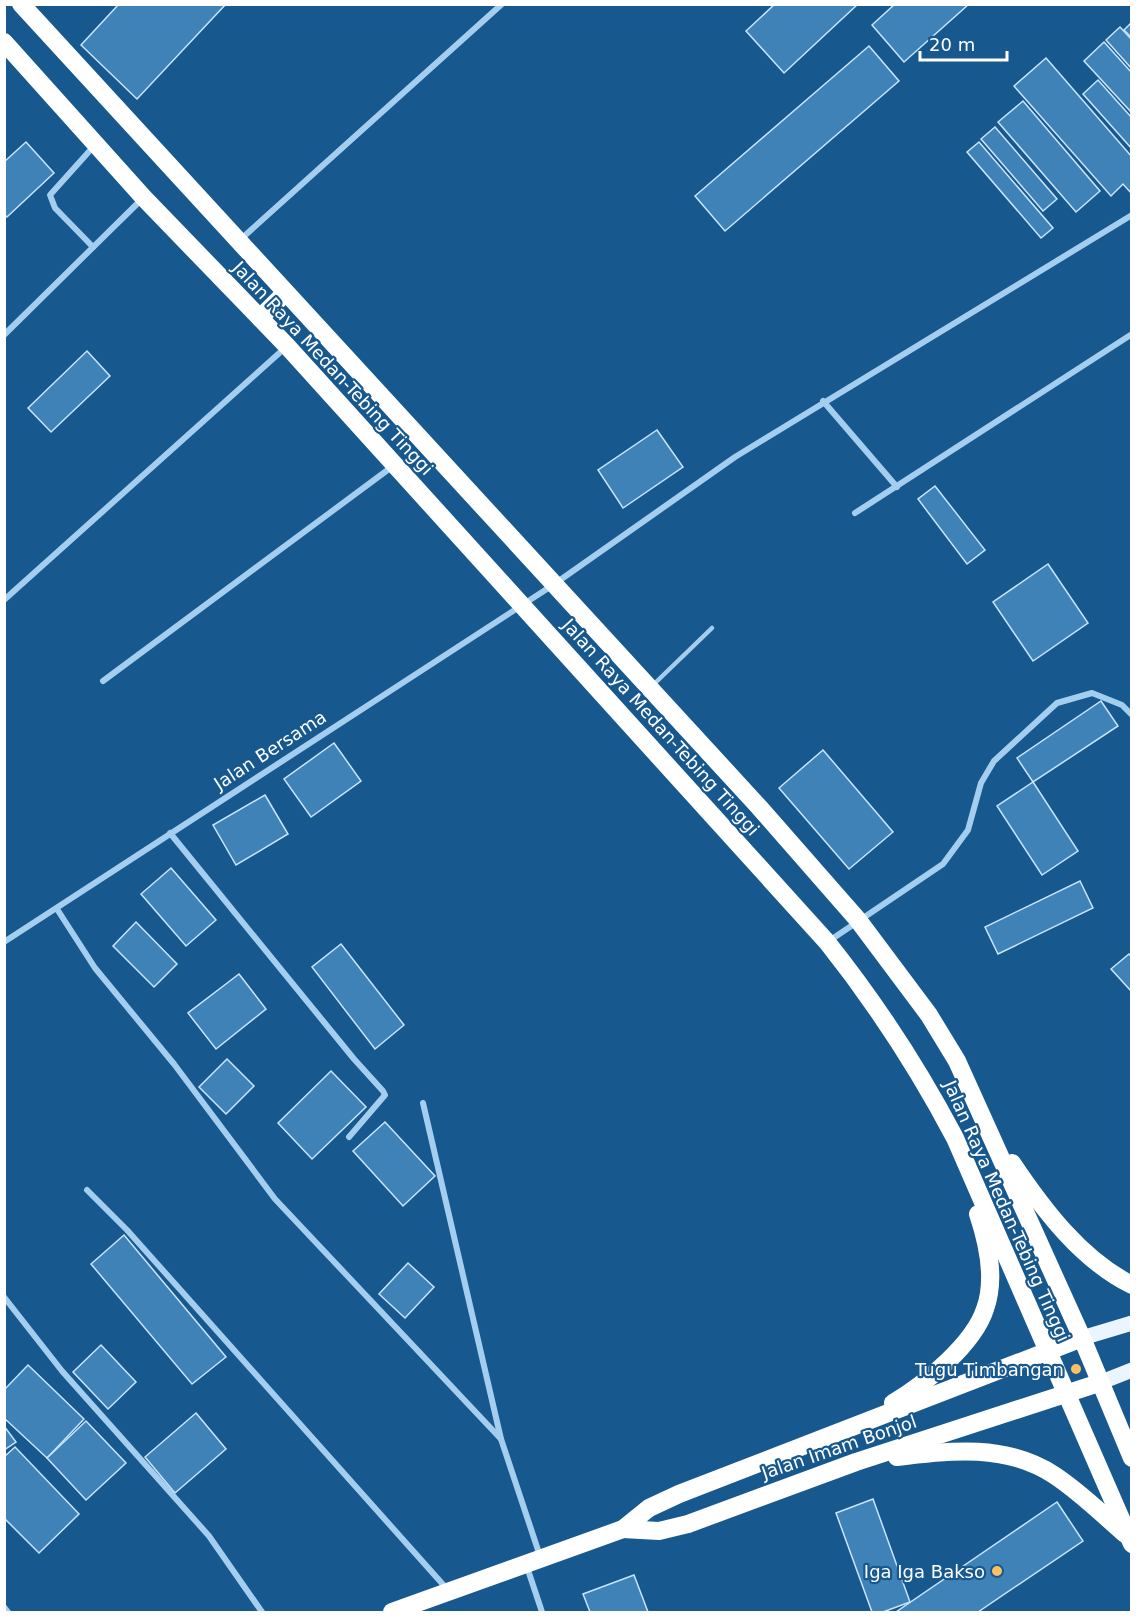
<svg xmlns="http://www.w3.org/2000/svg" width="1136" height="1617" viewBox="0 0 1136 1617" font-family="'DejaVu Sans',sans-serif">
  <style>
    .building { fill: #3f82b7; stroke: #c9e5fb; stroke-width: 1.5 }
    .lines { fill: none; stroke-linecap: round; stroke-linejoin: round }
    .lane { stroke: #a3ceef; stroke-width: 4.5 }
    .street { stroke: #a3ceef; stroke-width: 6 }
    .primary { stroke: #ebf5ff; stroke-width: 15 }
    .highway { stroke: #fff; stroke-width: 18 }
    .poi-dot { fill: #ffc061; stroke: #17588e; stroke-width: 2 }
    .labels { text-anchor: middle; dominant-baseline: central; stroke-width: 4.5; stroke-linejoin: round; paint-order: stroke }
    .street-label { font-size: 18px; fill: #fff; stroke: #17588e }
    .poi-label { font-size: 18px; fill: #fff; stroke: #17588e; text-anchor: end }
  </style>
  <rect width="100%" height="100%" fill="#17588e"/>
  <!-- building -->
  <g class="building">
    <polygon points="119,4 226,4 137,99 81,45"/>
    <polygon points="775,4 858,4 784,73 746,31"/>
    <polygon points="895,4 969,4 904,62 872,25"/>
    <polygon points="1132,22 1132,38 1124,30"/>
    <polygon points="1120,27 1132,40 1132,69 1106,40"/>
    <polygon points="1104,42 1132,73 1132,113 1084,61"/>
    <polygon points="869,46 899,81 725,231 695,196"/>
    <polygon points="1046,58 1132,157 1132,194 1123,184 1111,196 1014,86"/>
    <polygon points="1098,80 1132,118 1132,149 1083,94"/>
    <polygon points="1023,101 1100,191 1076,212 998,122"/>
    <polygon points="995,127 1057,199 1043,211 981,139"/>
    <polygon points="26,142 54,173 7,217 4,214 4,162"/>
    <polygon points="979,142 1053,228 1041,238 967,152"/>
    <polygon points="87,351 110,376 51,432 28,408"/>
    <polygon points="657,430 683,467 623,508 598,470"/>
    <polygon points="935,486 985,550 967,564 918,499"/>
    <polygon points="1048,564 1088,623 1033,661 993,602"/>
    <polygon points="1101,701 1118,726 1033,782 1017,758"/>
    <polygon points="334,743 361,781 311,817 284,779"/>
    <polygon points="823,750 893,832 849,869 779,788"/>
    <polygon points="1033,782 1078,851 1042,875 997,806"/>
    <polygon points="265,795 288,834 236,865 213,825"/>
    <polygon points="171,868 216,920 186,946 141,894"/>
    <polygon points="1080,881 1093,908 998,954 985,927"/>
    <polygon points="136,922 177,964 154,987 113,946"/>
    <polygon points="341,944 404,1025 375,1049 312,967"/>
    <polygon points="1129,954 1132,957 1132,992 1111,969"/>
    <polygon points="239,974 266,1009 216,1049 188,1013"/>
    <polygon points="227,1059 254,1086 226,1114 199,1087"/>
    <polygon points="331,1071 366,1107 312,1159 278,1123"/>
    <polygon points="385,1122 435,1176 403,1206 353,1151"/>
    <polygon points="124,1235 226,1357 192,1384 91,1264"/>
    <polygon points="408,1263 434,1287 405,1318 379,1294"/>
    <polygon points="101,1345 136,1382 108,1409 73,1372"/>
    <polygon points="28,1365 84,1419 47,1458 4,1418 4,1390"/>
    <polygon points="196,1413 226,1449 175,1493 145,1457"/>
    <polygon points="86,1421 126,1463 86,1500 47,1458"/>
    <polygon points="4,1426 16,1442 4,1450"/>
    <polygon points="15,1447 79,1514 39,1553 4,1518 4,1457"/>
    <polygon points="873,1499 910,1602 883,1612 872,1612 836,1513"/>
    <polygon points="1057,1502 1083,1541 978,1612 896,1612"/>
    <polygon points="634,1575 648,1612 590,1612 583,1594"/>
  </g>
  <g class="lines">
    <!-- lane -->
    <polyline class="lane" points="653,685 712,628"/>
    <!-- street -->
    <g class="street">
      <polyline points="241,239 502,4"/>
      <polyline points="93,247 55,208 50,195 94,146"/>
      <polyline points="4,335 143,198"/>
      <polyline points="823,401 897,487"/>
      <polyline points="855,513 1132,334"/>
      <polyline points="4,600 286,347"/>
      <polyline points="103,681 393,466"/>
      <polyline points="170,833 354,1059 383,1091 385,1095 349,1137"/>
      <polyline points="57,909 95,968 174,1064 275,1199 501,1439"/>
      <polyline points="829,941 943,864 968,830 981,783 994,761 1057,703 1092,693 1122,705 1132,715"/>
      <polyline points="4,942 553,585 735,457 1132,215"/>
      <polyline points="423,1103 501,1439 540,1556"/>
      <polyline points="87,1190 127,1230 447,1589"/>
      <polyline points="4,1297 62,1371 209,1536 262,1612"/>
      <polyline points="526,1564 542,1612"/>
      <polyline points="4,1607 8,1612"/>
    </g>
    <!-- primary -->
    <g class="primary">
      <polyline points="1082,1338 1132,1323"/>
      <polyline points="1099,1383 1132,1370"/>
    </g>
    <!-- highway -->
    <g class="highway">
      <polyline points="21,4 759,807 858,920 929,1015 957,1061 1082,1338 1132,1458"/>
      <path d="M 4,42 L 144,198 L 287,346 L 827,942 C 878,1006 917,1066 955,1138 L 1132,1544"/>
      <polyline points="260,318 285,293"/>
      <path d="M 1012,1163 C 1043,1209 1081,1260 1132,1285"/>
      <path d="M 893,1403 C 924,1385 974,1344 985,1309 C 996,1279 988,1244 978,1214"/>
      <path d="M 897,1457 C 950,1450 1007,1444 1054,1475 C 1080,1492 1102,1514 1125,1534"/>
      <polyline points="623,1529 659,1531 688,1524 856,1462 1099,1383"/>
      <polyline points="392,1612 623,1529 649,1508 679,1494 1082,1338"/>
    </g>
  </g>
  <!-- markers -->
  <g class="poi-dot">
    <circle cx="1076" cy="1369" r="6"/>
    <circle cx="997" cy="1571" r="6"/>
  </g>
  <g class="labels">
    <!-- street labels -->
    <g class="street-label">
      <text transform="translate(333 368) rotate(47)">Jalan Raya Medan-Tebing Tinggi</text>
      <text transform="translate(661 727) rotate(48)">Jalan Raya Medan-Tebing Tinggi</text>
      <text transform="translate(270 750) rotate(-33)">Jalan Bersama</text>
      <text transform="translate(1007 1211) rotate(66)">Jalan Raya Medan-Tebing Tinggi</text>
      <text transform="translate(839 1447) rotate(-19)">Jalan Imam Bonjol</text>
    </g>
    <!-- poi labels -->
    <g class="poi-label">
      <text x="1064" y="1369">Tugu Timbangan</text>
      <text x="985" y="1571">Iga Iga Bakso</text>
    </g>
  </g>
  <!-- border -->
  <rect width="1136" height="1617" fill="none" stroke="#ffffff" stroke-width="12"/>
  <!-- scale -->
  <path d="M920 51v9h87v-9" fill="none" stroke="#ffffff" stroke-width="3"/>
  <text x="929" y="51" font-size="18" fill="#ffffff" stroke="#17588e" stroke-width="4.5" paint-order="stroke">20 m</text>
</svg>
